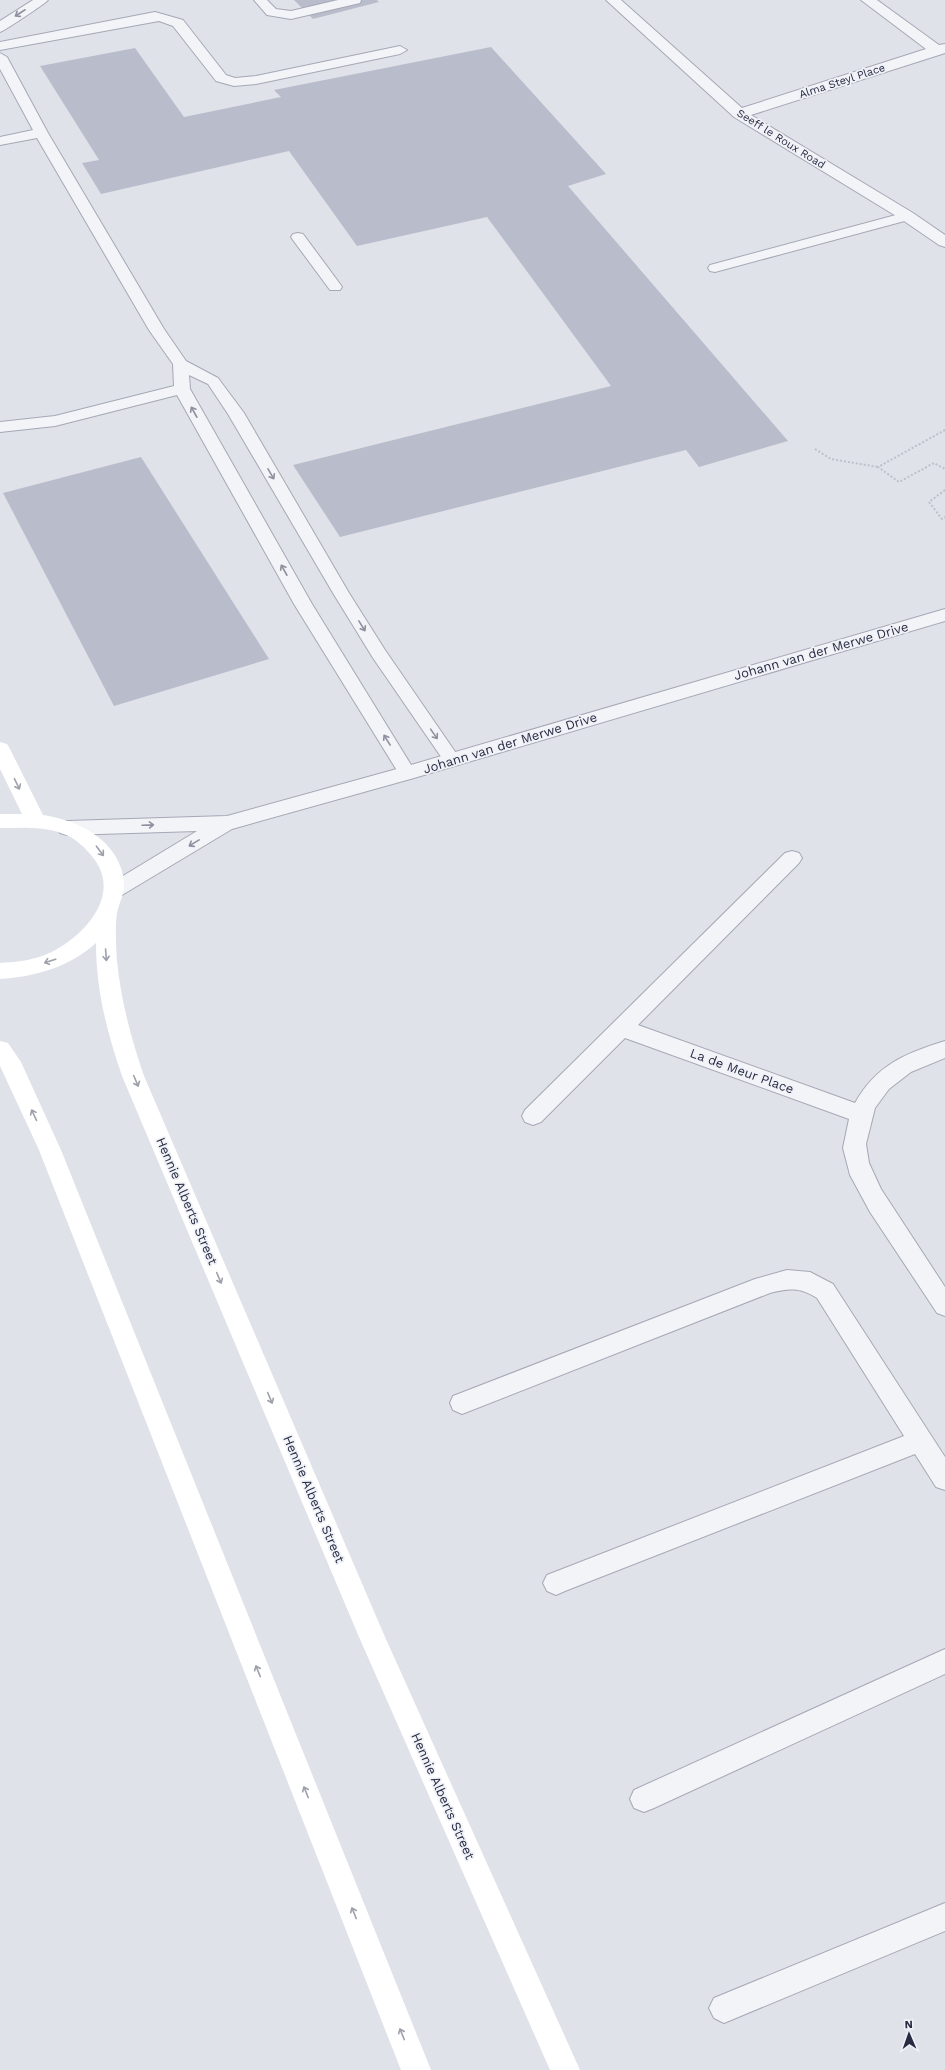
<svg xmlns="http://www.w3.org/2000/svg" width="945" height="2070" viewBox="0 0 945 2070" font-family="'Work Sans',sans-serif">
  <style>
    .building { fill: #b9bdcb }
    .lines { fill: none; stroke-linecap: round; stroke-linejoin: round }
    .lane-casing { stroke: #a5a8b5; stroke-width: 2 }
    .street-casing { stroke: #a5a8b5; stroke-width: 2 }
    .path { stroke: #bec0c9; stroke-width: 2; stroke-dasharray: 2 2; stroke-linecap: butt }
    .lane { fill: #f3f4f8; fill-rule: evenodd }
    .street { fill: #f3f4f8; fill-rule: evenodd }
    .secondary { fill: #fff; fill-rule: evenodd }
    .oneway { stroke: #8d909e }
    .oneway2 { stroke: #9ea0aa }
    .labels { text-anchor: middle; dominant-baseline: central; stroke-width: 3.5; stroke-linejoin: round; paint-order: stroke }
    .far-street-label { font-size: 11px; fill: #272c43; stroke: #f0f2f7 }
    .street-label { font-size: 13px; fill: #272c43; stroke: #f0f2f7 }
  </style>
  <rect width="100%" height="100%" fill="#e0e2ea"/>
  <!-- building -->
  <g class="building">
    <polygon points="294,0 377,0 379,2 313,19"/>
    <polygon points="491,47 606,174 568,186 788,441 699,467 686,450 340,537 293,465 611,386 487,217 357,246 289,151 101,194 82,163 99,160 40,66 135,48 184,117 281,97 274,90"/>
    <polygon points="141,457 269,659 114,706 3,493"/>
  </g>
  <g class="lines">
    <defs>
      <g id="lane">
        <path d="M 33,0 L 48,0 C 46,3 4,31 0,32 L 0,21 Z"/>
        <polygon points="254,0 267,0 276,9 291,11 338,0 361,0 360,3 291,19 267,15"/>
        <polygon points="155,12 183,20 226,75 235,78 256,76 400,46 407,50 400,54 256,84 234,86 216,81 173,26 159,21 0,50 0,42"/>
        <polygon points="0,53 7,57 48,133 164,329 186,361 218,378 244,413 349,593 385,650 458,756 461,760 458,764 452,766 446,764 373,658 333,593 228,414 208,384 189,375 190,389 312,604 416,773 413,777 407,779 401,777 294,604 177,395 55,426 0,432 0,422 55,416 174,386 173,364 149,330 37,138 0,145 0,137 33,130 0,69"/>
        <polygon points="907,212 912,213 914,216 912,219 715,272 710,271 708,268 710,265"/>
        <polygon points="298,233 303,234 340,284 342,287 340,290 330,290 293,240 291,237 293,234"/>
      </g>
      <g id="street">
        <polygon points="606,0 621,0 742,108 926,49 861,0 877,0 939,45 945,44 945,53 942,54 751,115 913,213 945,235 945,247 939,245 901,219 734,117"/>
        <polygon points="945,609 945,621 414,778 232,829 122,895 115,898 108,895 105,890 108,885 197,831 67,835 60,833 57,828 60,823 67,821 227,816 404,767"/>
        <path d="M 792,851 L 799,853 L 802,858 L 799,863 L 638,1025 L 855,1103 C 876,1065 906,1053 945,1041 L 945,1058 L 911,1072 L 889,1089 L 875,1108 L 866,1144 L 869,1163 L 881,1189 L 945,1287 L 945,1316 L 937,1313 L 870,1212 L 850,1175 L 843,1148 L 849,1119 L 625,1038 L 541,1122 L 533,1125 L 525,1122 L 522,1116 L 525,1110 L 785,853 Z"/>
        <path d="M 787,1270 L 810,1272 L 833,1284 L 945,1457 L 945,1490 L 936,1487 L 915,1454 L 565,1591 L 556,1595 L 547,1591 L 543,1583 L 547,1575 L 904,1436 L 817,1298 C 801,1287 788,1288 770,1293 L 462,1414 L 453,1410 L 450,1403 L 453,1396 L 755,1279 Z"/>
        <polygon points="945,1649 945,1674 654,1808 644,1812 634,1808 630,1799 634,1790"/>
        <polygon points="945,1903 945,1931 724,2023 714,2018 709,2008 714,1998"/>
      </g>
    </defs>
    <!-- lane casing -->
    <use href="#lane" class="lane-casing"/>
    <!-- street casing -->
    <use href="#street" class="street-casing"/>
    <!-- path -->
    <g class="path">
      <polyline points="945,430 878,467 899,482 934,463 945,469"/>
      <polyline points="815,449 831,459 878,467"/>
      <polyline points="945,490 929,502 942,519 945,517"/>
    </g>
    <!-- lane -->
    <use href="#lane" class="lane"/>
    <!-- street -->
    <use href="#street" class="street"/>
    <!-- secondary -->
    <g class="secondary">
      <path d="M 0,742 L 7,744 L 10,749 L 43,815 C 79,820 122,842 124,884 C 124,895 119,903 117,913 C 115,927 116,946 117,961 C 121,1001 131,1038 144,1076 L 385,1637 L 580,2070 L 550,2070 L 359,1637 L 122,1076 C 107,1032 96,990 96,943 C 70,967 34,977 0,979 L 0,963 C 14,962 28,961 42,956 C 78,943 124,898 94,859 C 85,847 74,837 61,833 C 42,826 20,828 0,828 L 0,814 L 22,814 L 0,769 Z"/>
      <polygon points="0,1041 8,1043 21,1062 61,1150 431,2070 401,2070 39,1150 0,1066"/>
    </g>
  </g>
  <!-- one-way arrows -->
  <defs><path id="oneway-shaft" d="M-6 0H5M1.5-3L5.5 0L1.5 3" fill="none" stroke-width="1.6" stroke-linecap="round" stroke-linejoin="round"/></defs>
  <g class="oneway">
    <use href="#oneway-shaft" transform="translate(20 13) rotate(147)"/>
    <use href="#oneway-shaft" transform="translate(194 412) rotate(-119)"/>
    <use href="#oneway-shaft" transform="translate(271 474) rotate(60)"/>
    <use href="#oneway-shaft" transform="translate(284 570) rotate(-119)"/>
    <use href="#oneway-shaft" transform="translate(362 626) rotate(58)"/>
    <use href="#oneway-shaft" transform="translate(434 734) rotate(55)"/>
    <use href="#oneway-shaft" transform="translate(387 740) rotate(-122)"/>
    <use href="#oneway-shaft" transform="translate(148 825) rotate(-2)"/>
    <use href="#oneway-shaft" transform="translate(194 843) rotate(149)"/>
  </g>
  <g class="oneway2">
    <use href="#oneway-shaft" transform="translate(17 784) rotate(64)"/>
    <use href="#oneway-shaft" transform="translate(100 851) rotate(53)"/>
    <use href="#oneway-shaft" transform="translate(106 955) rotate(86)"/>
    <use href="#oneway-shaft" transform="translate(50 961) rotate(162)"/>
    <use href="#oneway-shaft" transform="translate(136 1081) rotate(67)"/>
    <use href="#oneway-shaft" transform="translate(34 1115) rotate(-115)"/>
    <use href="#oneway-shaft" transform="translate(219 1278) rotate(67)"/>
    <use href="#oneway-shaft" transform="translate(270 1398) rotate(67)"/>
    <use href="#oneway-shaft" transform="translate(258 1671) rotate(-112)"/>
    <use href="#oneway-shaft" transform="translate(306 1792) rotate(-112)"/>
    <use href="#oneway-shaft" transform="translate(354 1913) rotate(-112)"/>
    <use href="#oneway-shaft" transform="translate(402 2034) rotate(-112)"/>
  </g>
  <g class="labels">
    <!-- far-street labels -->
    <g class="far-street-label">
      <text transform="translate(842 81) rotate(-18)">Alma Steyl Place</text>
      <text transform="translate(781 139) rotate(32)">Seeff le Roux Road</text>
    </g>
    <!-- street labels -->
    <g class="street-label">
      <text transform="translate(821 651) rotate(-16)">Johann van der Merwe Drive</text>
      <text transform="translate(510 743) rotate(-17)">Johann van der Merwe Drive</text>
      <text transform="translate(742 1071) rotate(20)">La de Meur Place</text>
      <text transform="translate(187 1201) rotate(67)">Hennie Alberts Street</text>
      <text transform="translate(314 1499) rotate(67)">Hennie Alberts Street</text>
      <text transform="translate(443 1796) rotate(66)">Hennie Alberts Street</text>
    </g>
  </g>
  <!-- north arrow -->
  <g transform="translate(909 2034) rotate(358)" stroke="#f0f2f7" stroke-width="3" paint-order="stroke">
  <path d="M0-3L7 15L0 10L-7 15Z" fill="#272c43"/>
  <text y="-6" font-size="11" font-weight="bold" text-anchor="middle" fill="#272c43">N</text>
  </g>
</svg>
